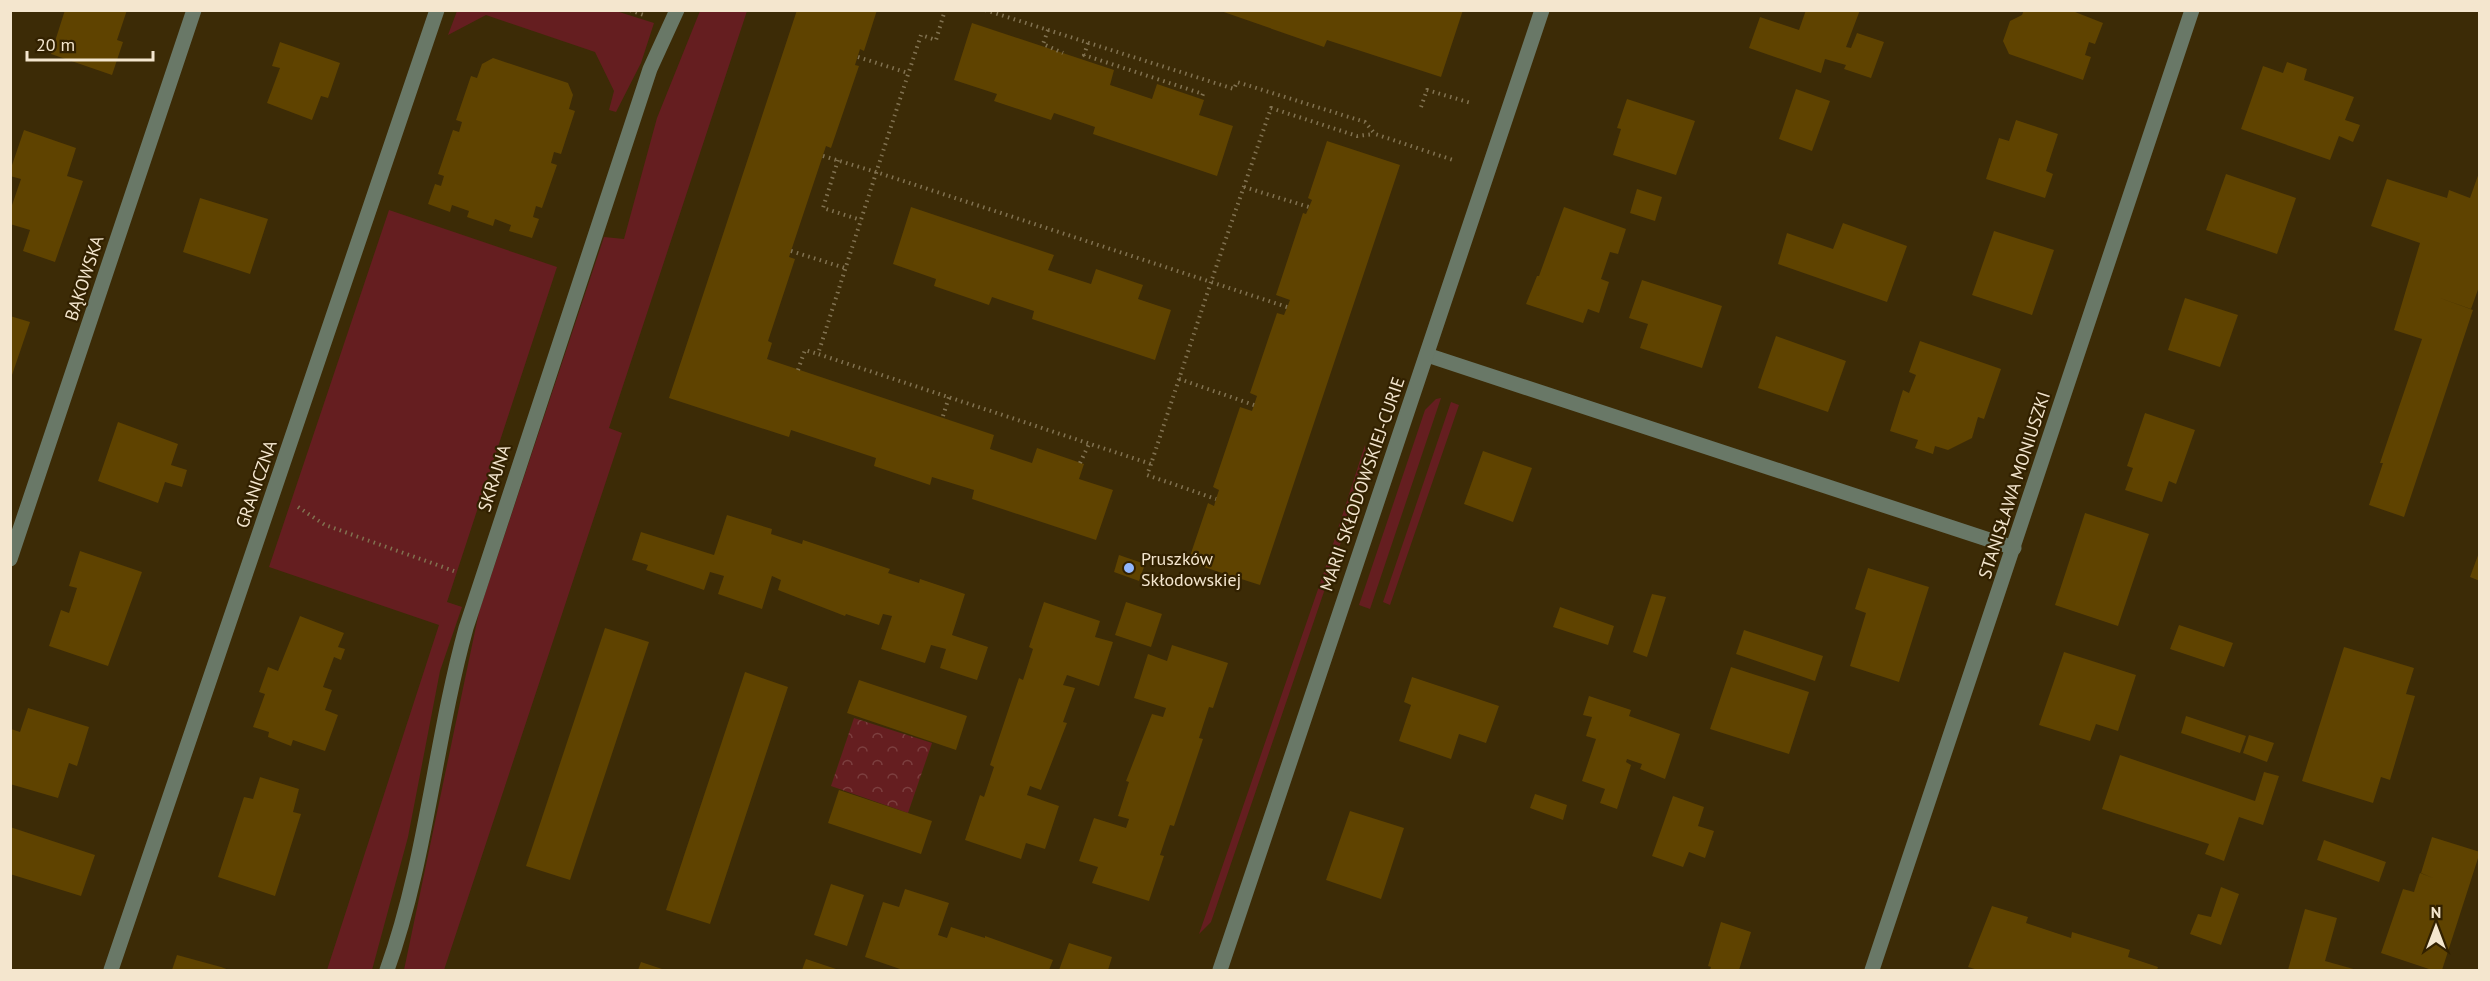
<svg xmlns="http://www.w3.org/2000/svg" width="2490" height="981" viewBox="0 0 2490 981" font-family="'PT Sans',sans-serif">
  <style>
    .grass { fill: #651e20 }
    .park { fill: url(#park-crowns) }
    .building { fill: #5f4300 }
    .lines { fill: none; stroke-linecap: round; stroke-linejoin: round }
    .path { stroke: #817251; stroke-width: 4; stroke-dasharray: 1.5 4.5; stroke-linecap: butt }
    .minor { stroke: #697867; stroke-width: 15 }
    .poi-dot { fill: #92b7fd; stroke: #322100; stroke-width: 2 }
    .labels { text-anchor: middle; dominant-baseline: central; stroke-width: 4.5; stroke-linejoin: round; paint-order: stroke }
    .street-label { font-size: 18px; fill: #f4e6ce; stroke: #322100 }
    .poi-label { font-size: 18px; fill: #f4e6ce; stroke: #322100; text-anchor: start }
  </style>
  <defs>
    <pattern id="park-crowns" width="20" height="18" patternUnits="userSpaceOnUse" patternTransform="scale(1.5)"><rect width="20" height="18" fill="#651e20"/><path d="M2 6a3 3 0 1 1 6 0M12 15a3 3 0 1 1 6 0" fill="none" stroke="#7c3f3f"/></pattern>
  </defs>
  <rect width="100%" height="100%" fill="#3c2b06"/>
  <!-- grass -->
  <g class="grass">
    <polygon points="457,11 616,11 654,23 641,63 616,112 609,110 614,91 595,52 486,15 448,35"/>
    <polygon points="700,11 747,11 609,428 622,433 444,970 404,970 479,612 604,237 624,239 657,118"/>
    <polygon points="389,210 557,267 447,602 462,607 440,671 408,837 372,970 327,970 439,625 269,567"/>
    <polygon points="1441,398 1370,609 1359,605 1425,410 1436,399"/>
    <polygon points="1451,402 1459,405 1390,605 1383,602"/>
    <polygon points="1365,445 1367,466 1211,922 1199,934 1325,569"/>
  </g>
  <!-- park -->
  <polygon class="park" points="854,718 932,743 908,813 831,786"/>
  <!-- building -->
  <g class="building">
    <polygon points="65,10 127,10 117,40 123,42 112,75 51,54"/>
    <polygon points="797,10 877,10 864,51 860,49 855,65 859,66 831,148 826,146 789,257 795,259 768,341 772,343 767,359 994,435 990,449 1032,463 1037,448 1084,464 1079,479 1113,490 1096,540 972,499 974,490 932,477 930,485 874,466 876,458 791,430 789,437 669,398"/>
    <polygon points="1218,10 1463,10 1441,77 1327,40 1324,47"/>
    <polygon points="1806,10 1860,10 1846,47 1851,48 1857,33 1884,42 1871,78 1844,69 1846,65 1825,59 1821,73 1749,48 1760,17 1799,30"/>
    <polygon points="2024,10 2070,10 2103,23 2095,44 2089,42 2085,55 2091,57 2083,80 2009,54 2003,41 2010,21 2022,15"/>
    <polygon points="972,23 1114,70 1110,85 1152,99 1157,84 1204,100 1199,115 1233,126 1217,176 1093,134 1095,127 1054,113 1051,120 994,101 997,94 954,80"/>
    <polygon points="280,42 340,63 328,98 321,96 312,120 267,103 280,68 272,66"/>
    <polygon points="493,58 568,83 573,95 569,109 575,111 561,154 554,152 551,163 557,165 542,208 536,206 533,217 539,219 532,238 509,231 511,225 495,219 493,226 467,217 469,211 452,205 450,212 428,204 435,184 441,186 444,176 438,174 453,130 459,132 462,122 456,120 471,76 477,78 482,64"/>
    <polygon points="2287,62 2307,69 2304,80 2354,97 2345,120 2360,125 2353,142 2339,136 2330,160 2241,129 2263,66 2283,73"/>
    <polygon points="1796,89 1830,101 1812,151 1779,139"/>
    <polygon points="1627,99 1695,121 1676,175 1613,155 1621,129 1617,128"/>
    <polygon points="2016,120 2058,134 2046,171 2053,174 2045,198 1986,179 1999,138 2009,141"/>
    <polygon points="24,130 76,148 67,176 83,181 55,262 23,251 30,230 10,224 10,211 21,179 10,176 10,171"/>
    <polygon points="1327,141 1400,165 1260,585 1188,562 1208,503 1214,506 1216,499 1219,490 1213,487 1240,407 1252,411 1257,396 1250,393 1277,313 1284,315 1290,300 1276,295 1303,213 1306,214 1312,200 1308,198"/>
    <polygon points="2480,170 2480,284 2471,309 2437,297 2473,310 2404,517 2369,505 2383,463 2380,463 2422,339 2394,330 2420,243 2371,226 2387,179 2447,198 2449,190 2470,198"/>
    <polygon points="2226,174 2296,198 2277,254 2206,230"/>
    <polygon points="1637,189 1662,197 1655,221 1630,213"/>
    <polygon points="200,198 268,219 250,274 183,252"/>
    <polygon points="911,207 1054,255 1048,270 1091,284 1096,269 1143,285 1138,299 1171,310 1155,360 1032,319 1034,311 992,297 989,305 934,286 936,279 893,264"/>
    <polygon points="1564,207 1626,229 1618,254 1610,252 1601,279 1609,282 1599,313 1588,309 1583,323 1526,304 1537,276 1539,276"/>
    <polygon points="1843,223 1907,246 1887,302 1778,264 1787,233 1833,249"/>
    <polygon points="1994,231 2054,250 2032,315 1972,295"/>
    <polygon points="1642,280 1722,306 1702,368 1640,348 1648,324 1629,318"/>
    <polygon points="2185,298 2238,315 2220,367 2168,350"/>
    <polygon points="10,316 30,322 11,378 10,378"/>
    <polygon points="1776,336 1846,361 1828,412 1758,388"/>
    <polygon points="1920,341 2001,369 1984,419 1978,417 1972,438 1948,450 1935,446 1933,454 1915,448 1918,440 1890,431 1903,390 1909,393 1916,375 1909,372"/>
    <polygon points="2145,413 2195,430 2176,484 2169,481 2162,502 2125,490 2133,468 2127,466"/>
    <polygon points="118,422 178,444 171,465 187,470 182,487 165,482 158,503 98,481"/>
    <polygon points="1483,451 1532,468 1513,522 1464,504"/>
    <polygon points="2085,513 2149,534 2118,626 2055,605"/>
    <polygon points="727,515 772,529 771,534 802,544 803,540 890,569 888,573 919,583 920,579 965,594 952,635 988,647 977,680 940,668 946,649 931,645 925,663 881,649 892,616 883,614 879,625 846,614 845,616 778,590 781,580 772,576 762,609 718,594 724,576 710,572 704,590 646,570 648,565 632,560 641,532 714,555"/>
    <polygon points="2480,550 2480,581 2470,577"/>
    <polygon points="80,551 142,572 108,666 49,646 61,610 69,613 77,588 69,586"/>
    <polygon points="1119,555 1145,564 1139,581 1114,572"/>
    <polygon points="1868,568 1929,587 1899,682 1850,666 1866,613 1855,609"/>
    <polygon points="1652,594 1666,597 1647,657 1633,652"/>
    <polygon points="1044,602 1100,621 1095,637 1113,642 1099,686 1067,675 1063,685 1075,688 1063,722 1067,723 1041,790 1030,786 1027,795 1059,806 1045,849 1026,843 1021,859 965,840 980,795 984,797 994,767 990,765 1019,678 1023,680 1033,649 1029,647"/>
    <polygon points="1126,602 1162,614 1151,647 1115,635"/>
    <polygon points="1560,607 1614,626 1608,645 1553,627"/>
    <polygon points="300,616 344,633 338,647 345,649 341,660 334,657 323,687 332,690 325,710 338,715 325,751 293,740 291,746 268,737 269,732 253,727 265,694 259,692 268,667 278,671"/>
    <polygon points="2179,625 2233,643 2224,667 2170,649"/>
    <polygon points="605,628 649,642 570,880 526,866"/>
    <polygon points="1744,630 1823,656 1815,681 1736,654"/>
    <polygon points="1172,645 1228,663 1213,708 1209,707 1199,738 1203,739 1174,826 1170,825 1160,855 1164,856 1149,901 1092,883 1098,867 1079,861 1094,818 1126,828 1129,819 1118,816 1129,782 1126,781 1152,714 1163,717 1166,708 1134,698 1148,654 1167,661"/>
    <polygon points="2344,647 2414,668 2406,694 2415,696 2390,780 2381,777 2373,803 2302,781"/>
    <polygon points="2064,652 2136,675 2118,731 2096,724 2090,741 2039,725"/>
    <polygon points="1731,667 1809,692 1789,754 1710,729"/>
    <polygon points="745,672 788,687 710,924 666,910"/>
    <polygon points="1412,677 1499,706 1486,743 1459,734 1451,759 1399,741 1411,705 1404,702"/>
    <polygon points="859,680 967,716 956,750 847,713"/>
    <polygon points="1589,696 1631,710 1629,716 1680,734 1665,779 1640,769 1642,764 1627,759 1626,762 1631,765 1617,809 1600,803 1605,789 1582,781 1596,739 1586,736 1592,717 1583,715"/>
    <polygon points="28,708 89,727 77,766 69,763 58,798 10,784 10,732 11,729 20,732"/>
    <polygon points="2186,716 2246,736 2240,753 2181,733"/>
    <polygon points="2249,735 2274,743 2267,762 2243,753"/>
    <polygon points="2120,755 2255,801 2264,772 2279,776 2263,825 2239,817 2224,861 2205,854 2209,844 2102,809"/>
    <polygon points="260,777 299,789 293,812 301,814 275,896 218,877 244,797 253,799"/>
    <polygon points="839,790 932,821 921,854 828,823"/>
    <polygon points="1535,794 1567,805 1563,820 1530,808"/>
    <polygon points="1673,796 1704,807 1698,826 1714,831 1705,858 1689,852 1683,867 1652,856"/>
    <polygon points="1350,811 1404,828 1381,899 1326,880"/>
    <polygon points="10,827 95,855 81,896 10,874"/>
    <polygon points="2432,837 2480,852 2442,970 2432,970 2381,953 2403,889 2414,892 2420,873 2433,878 2421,873"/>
    <polygon points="2324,840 2386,862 2379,882 2317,860"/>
    <polygon points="831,884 864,895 847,946 814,935"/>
    <polygon points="2221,887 2239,894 2221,945 2190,934 2198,914 2211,917"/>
    <polygon points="905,889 949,903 938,935 947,938 951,927 985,938 985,936 1053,960 1049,970 903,970 865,957 883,902 899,907"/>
    <polygon points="1992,906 2028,917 2026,923 2071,938 2072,932 2130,950 2128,957 2158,967 2157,970 1978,970 1968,967"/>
    <polygon points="2305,909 2337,918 2325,961 2357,970 2288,970"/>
    <polygon points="1721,922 1751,932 1739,970 1710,970 1711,967 1708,966"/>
    <polygon points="1069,943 1112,957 1108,970 1059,970"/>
    <polygon points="177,955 221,967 229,970 172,970"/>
    <polygon points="806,959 839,970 802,970"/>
    <polygon points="641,962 665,970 638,970"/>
  </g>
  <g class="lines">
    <!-- path -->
    <g class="path">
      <polyline points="630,10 644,15"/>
      <polyline points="985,10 1234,89 1237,82 1365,122 1375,134 1453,160"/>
      <polyline points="1048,30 1043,44 1063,53"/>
      <polyline points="1088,43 1084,55 1203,94 1201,99"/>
      <polyline points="858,57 908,73"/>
      <polyline points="1421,107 1427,90 1471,103"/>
      <path d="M 823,156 L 876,172 L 1211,282 L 1151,464 L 818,354 C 852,248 886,141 921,35 L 936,40 L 945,10"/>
      <polyline points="838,160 823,208 861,220"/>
      <polyline points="1244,187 1309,207"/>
      <polyline points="791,251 845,268"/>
      <polyline points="1287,307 1211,282 1271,108 1357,136 1374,134"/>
      <polyline points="798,370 805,350 818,354"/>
      <polyline points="1179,379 1254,405"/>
      <polyline points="943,416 949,397"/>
      <polyline points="1080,463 1089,444"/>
      <polyline points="1151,464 1147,475 1216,499"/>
      <polyline points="298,507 325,525 454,571"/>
    </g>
    <!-- minor -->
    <g class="minor">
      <polyline points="1427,355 2014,548"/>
      <polyline points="10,559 194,10"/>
      <polyline points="111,970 437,10"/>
      <path d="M 387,970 C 426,862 435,740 466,628 L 650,69 L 677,10"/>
      <polyline points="1220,970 1542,10"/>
      <polyline points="1872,970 2192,10"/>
    </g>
  </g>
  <!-- markers -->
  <circle class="poi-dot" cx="1129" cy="568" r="6"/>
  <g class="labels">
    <!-- street labels -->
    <g class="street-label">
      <text transform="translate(84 278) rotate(-72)">BĄKOWSKA</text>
      <text transform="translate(494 478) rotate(-72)">SKRAJNA</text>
      <text transform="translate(256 484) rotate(-71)">GRANICZNA</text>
      <text transform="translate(1362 484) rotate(-71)">MARII SKŁODOWSKIEJ-CURIE</text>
      <text transform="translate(2014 485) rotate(-72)">STANISŁAWA MONIUSZKI</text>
    </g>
    <!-- poi labels -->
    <g class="poi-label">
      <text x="1141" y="558">Pruszków<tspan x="1141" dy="21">Skłodowskiej</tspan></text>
    </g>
  </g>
  <!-- border -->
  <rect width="2490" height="981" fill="none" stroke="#f4e6ce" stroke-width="24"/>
  <!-- north arrow -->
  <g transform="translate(2436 927)" stroke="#322100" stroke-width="4.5" paint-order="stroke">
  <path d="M0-4.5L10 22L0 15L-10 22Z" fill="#f4e6ce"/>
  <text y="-9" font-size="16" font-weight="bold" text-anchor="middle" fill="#f4e6ce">N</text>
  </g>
  <!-- scale -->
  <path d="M27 51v9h126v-9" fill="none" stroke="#f4e6ce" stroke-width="3"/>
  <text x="36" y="51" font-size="18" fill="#f4e6ce" stroke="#322100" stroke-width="4.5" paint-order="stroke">20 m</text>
</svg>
